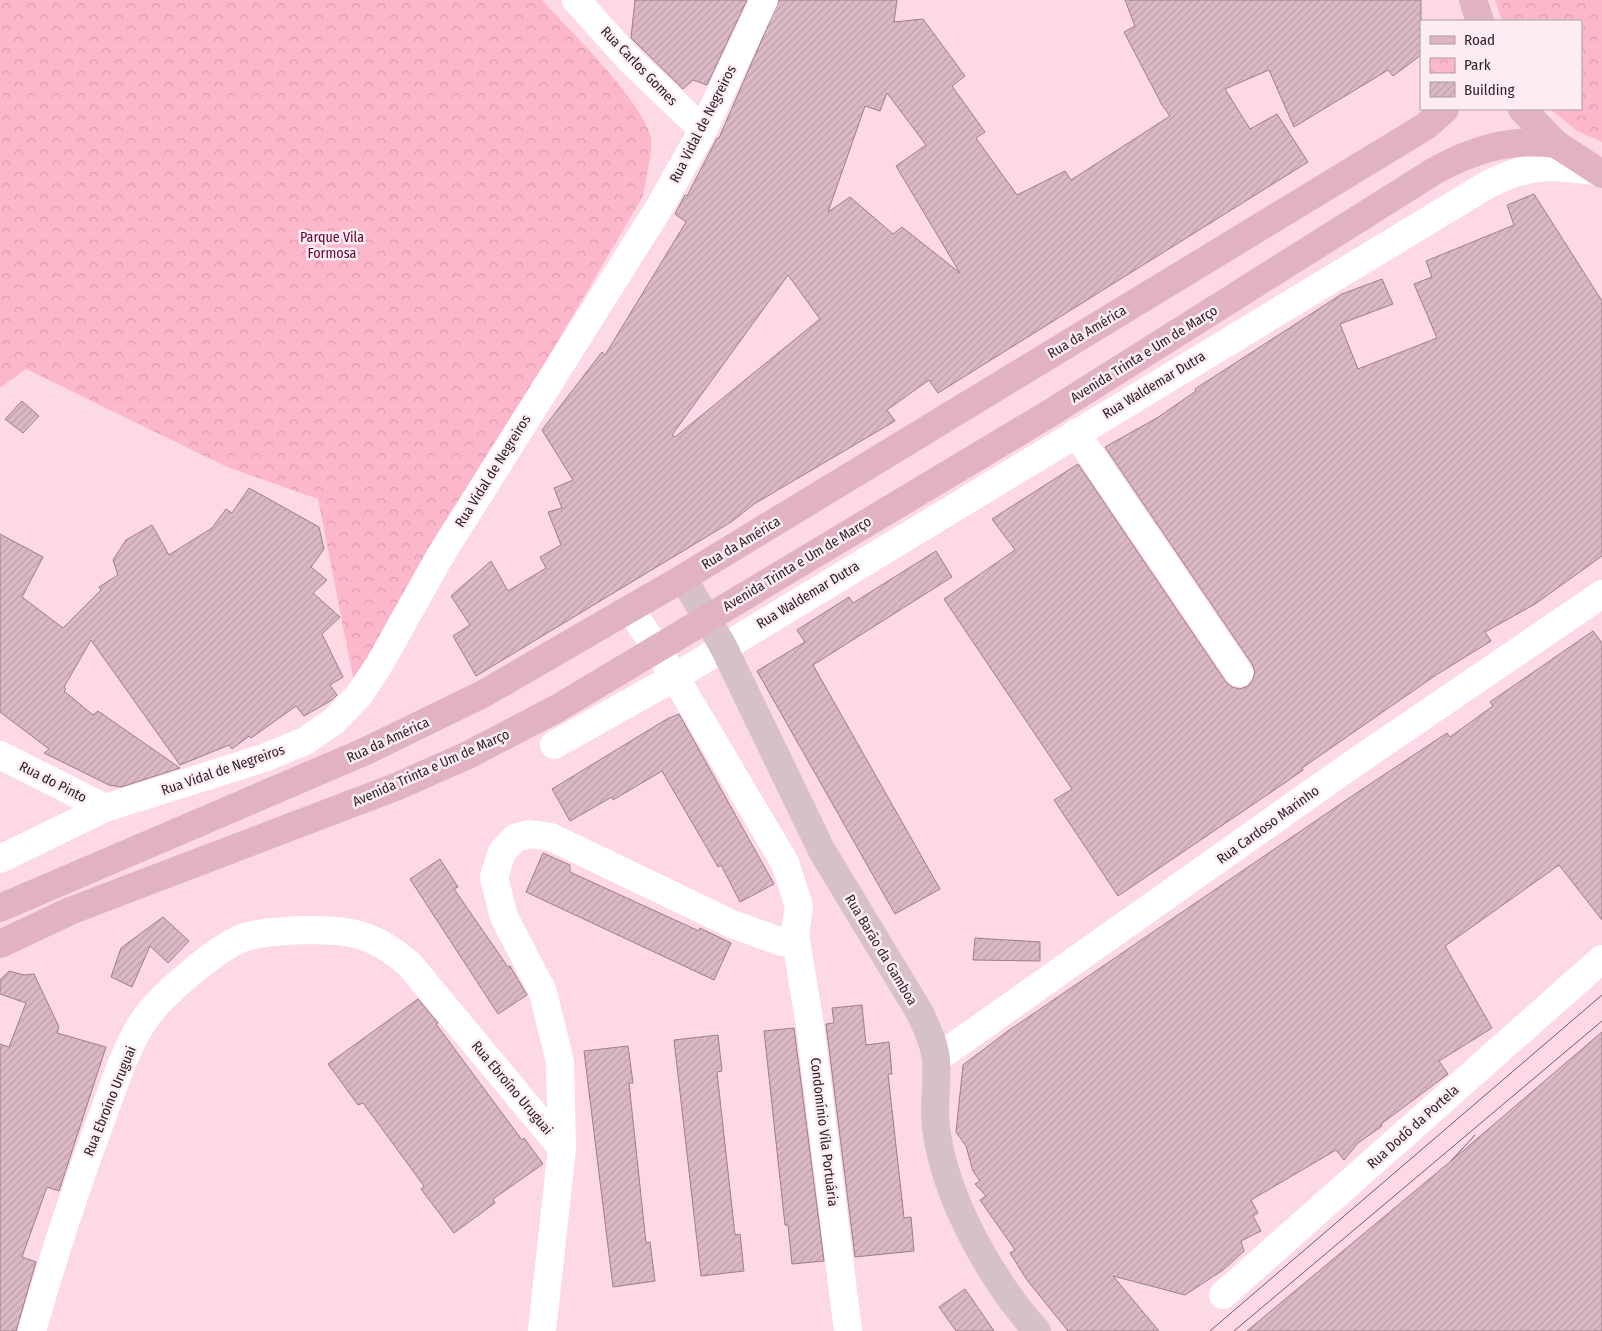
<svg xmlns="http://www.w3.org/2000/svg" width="1602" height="1331" viewBox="0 0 1602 1331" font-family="'Fira Sans Condensed',sans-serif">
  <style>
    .park { fill: url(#park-crowns) }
    .building { fill: url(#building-hatch); stroke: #9d7e86; fill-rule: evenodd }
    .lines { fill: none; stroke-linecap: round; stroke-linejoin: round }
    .street { stroke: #fff; stroke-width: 28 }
    .secondary { stroke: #d6c1c7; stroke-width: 28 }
    .primary { stroke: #e1b2c1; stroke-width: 28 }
    .tram { stroke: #6e5a5f; stroke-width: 1 }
    .labels { text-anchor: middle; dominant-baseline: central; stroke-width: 5; stroke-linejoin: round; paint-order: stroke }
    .street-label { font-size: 14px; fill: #312427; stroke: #fcedf1 }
    .park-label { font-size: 14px; fill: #630031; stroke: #fcedf1 }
  </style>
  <defs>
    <pattern id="park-crowns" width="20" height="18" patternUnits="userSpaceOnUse" patternTransform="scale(1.25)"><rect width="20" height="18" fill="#fdb7cb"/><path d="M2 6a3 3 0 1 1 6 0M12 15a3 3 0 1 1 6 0" fill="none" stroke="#d99dae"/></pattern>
    <pattern id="building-hatch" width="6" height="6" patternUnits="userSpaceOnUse" patternTransform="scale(1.25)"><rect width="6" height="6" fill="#dbb9c3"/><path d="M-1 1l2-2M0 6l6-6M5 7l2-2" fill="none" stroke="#bc9fa8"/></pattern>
  </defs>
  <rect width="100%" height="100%" fill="#fddae3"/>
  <!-- park -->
  <g class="park">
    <path d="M 0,0 L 542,0 C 568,29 644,102 651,138 C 653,149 645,183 643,196 L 355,687 L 318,499 L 227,467 L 26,369 L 0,388 Z"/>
    <polygon points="1495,0 1602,0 1602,142 1577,131 1550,109 1581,109 1581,21 1502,21"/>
  </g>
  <!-- building -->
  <g class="building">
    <polygon points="635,0 747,0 707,85 693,80 683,89 631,38"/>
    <path d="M 779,0 L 897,0 L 894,22 L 923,19 L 965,76 L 952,86 L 985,132 L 976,138 L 1017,195 L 1065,171 L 1071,180 L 1170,116 L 1162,105 L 1124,32 L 1135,26 L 1125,0 L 1421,0 L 1421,55 L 1393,76 L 1388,70 L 1294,127 L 1269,70 L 1225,89 L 1250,129 L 1277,114 L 1308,162 L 938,393 L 929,380 L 887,410 L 895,421 L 754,504 L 731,522 L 476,676 L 453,636 L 470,625 L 451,596 L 491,561 L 508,591 L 546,568 L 540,557 L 561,545 L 548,512 L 562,508 L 554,488 L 573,480 L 542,430 L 602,352 L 605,355 L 686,222 L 675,214 L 685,195 L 687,196 L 717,138 L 719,138 ZM 887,93 L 926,145 L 896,166 L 960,273 L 902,227 L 893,234 L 850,197 L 828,212 L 865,106 L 880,111 ZM 788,275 L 820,319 L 675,437 L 672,435 Z"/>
    <polygon points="1534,194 1602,301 1602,556 1535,604 1485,632 1491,641 1436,675 1302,768 1303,770 1286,782 1118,896 1054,800 1072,789 944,599 1015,550 992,519 1078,464 1226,682 1232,687 1240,689 1248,686 1253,679 1255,672 1252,664 1105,447 1157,418 1196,391 1195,389 1342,294 1382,279 1393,304 1340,324 1358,369 1437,338 1414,284 1432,277 1426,261 1514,225 1507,205"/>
    <polygon points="22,401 39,416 23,433 5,419"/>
    <polygon points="249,488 319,527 324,549 311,567 327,580 313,593 340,617 322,634 343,677 330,685 337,695 332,700 304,716 296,706 251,738 249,736 232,749 229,745 180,765 91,640 64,687 66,689 64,691 93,715 98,711 180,768 121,787 109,785 44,753 49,749 0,712 0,534 43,557 22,597 63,628 101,590 99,587 118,575 113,560 126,540 152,525 169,555 212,528 226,509 232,513"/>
    <polygon points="936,551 952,577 813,665 940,889 895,914 757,671 805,642 797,630 849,597 853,603"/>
    <polygon points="1593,631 1602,643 1602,920 1559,865 1445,946 1492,1028 1439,1061 1448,1074 1381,1124 1382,1126 1358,1143 1344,1160 1336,1150 1251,1200 1258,1213 1253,1216 1261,1231 1241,1241 1244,1251 1223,1270 1185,1295 1113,1276 1159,1331 1068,1331 1027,1280 1010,1253 1015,1250 980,1200 986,1196 975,1184 980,1181 973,1171 966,1146 956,1132 963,1065 1008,1031 1358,792 1447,733 1450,737 1493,706 1490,702"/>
    <polygon points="679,714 774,884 740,902 721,865 718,867 662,771 613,800 612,797 570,821 552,789 667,719"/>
    <polygon points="543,853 570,865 570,872 699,931 700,928 731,943 714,980 526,892"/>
    <polygon points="440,859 458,887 454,889 508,967 510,966 527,995 498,1014 410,879"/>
    <polygon points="163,917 189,941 168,963 150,946 132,987 111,977 121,948"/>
    <polygon points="975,938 1040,942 1040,961 973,960"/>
    <polygon points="9,971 24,975 34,974 59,1027 57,1033 106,1047 59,1191 47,1187 22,1257 36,1262 16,1331 0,1331 0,1044 9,1047 26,1003 0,994 0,980"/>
    <polygon points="418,999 438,1023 436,1024 522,1140 524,1138 543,1164 493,1199 495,1203 454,1233 421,1189 424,1186 363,1103 358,1105 328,1064"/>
    <polygon points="862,1005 866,1045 889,1042 892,1074 888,1074 904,1218 911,1217 914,1251 855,1257 826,1024 834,1023 832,1008"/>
    <polygon points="794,1028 824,1261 792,1264 788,1225 785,1225 764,1031"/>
    <polygon points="1602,1032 1602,1331 1247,1331 1451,1161"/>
    <polygon points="718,1035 722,1071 717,1072 735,1235 740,1234 744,1271 701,1276 674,1040"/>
    <polygon points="628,1046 633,1083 629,1083 646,1243 650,1242 655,1281 613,1287 584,1051"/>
    <polygon points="965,1289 994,1331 956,1331 939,1307"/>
  </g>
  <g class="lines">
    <!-- street -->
    <g class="street">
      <polyline points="576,0 631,61 703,130"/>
      <polyline points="1076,433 1239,673"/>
      <polyline points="631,610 675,677 785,863 799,906 795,934 810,1026 848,1331"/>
      <path d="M 554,745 L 675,677 L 1487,185 C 1528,163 1554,165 1599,172"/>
      <polyline points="0,755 105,808"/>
      <polyline points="0,859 105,808 264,758 305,741 334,721 359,695 379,665 440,556 659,208 703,130 764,0"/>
      <polyline points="936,1059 1347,768 1602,594"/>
      <polyline points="1223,1295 1602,959"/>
      <path d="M 32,1331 C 53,1257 77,1184 104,1112 C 115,1083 128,1041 147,1016 C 163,994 215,950 240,939 C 257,932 281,931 299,930 C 349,930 371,931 410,965 L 562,1148"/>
      <polyline points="542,1331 562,1148 560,1062 543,992 504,917 494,877 502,852 515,838 529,834 551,837 732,924 782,942 795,934"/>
    </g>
    <!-- secondary -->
    <path class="secondary" d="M 683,578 L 723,646 L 822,851 L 920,1013 C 926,1027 935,1044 936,1060 C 938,1083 933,1105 936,1128 C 945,1198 991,1280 1037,1331"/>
    <!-- primary -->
    <g class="primary">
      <polyline points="1473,0 1480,21"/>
      <polyline points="1522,109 1556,144 1602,174"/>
      <polyline points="0,908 366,751 483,694 683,578 1426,126 1445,109"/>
      <path d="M 0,944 L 70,911 L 398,786 L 468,755 L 558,708 L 1047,415 L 1436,170 C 1475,149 1511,138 1556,144"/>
    </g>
    <!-- tram -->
    <g class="tram">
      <polyline points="1451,1161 1475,1135"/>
      <polyline points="1210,1331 1602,995"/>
      <polyline points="1234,1331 1602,1021"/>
    </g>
  </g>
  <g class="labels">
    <!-- street labels -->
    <g class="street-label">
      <text transform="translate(639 66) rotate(46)">Rua Carlos Gomes</text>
      <text transform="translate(703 124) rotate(-63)">Rua Vidal de Negreiros</text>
      <text transform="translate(1087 332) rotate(-31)">Rua da América</text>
      <text transform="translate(1144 354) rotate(-32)">Avenida Trinta e Um de Março</text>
      <text transform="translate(1154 385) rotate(-31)">Rua Waldemar Dutra</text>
      <text transform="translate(493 471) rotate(-58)">Rua Vidal de Negreiros</text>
      <text transform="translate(741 543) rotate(-31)">Rua da América</text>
      <text transform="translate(797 564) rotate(-31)">Avenida Trinta e Um de Março</text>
      <text transform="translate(808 595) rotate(-31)">Rua Waldemar Dutra</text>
      <text transform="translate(388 740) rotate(-25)">Rua da América</text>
      <text transform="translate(431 768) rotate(-24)">Avenida Trinta e Um de Março</text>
      <text transform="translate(223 770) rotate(-19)">Rua Vidal de Negreiros</text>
      <text transform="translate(53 782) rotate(27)">Rua do Pinto</text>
      <text transform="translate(1268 825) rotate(-36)">Rua Cardoso Marinho</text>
      <text transform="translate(881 950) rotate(59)">Rua Barão da Gamboa</text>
      <text transform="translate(512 1088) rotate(50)">Rua Ebroíno Uruguai</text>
      <text transform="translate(110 1101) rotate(-68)">Rua Ebroíno Uruguai</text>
      <text transform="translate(1413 1127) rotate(-42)">Rua Dodô da Portela</text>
      <text transform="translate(824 1132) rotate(83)">Condomínio Vila Portuária</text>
    </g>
    <!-- park labels -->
    <g class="park-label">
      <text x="332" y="237">Parque Vila<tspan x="332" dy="16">Formosa</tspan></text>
    </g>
  </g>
  <!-- legend -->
  <rect x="1420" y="20" width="162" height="90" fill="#fcedf1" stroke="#ab9da0"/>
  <rect x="1430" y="36" width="25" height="8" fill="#e1b2c1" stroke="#ab9da0"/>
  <text x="1464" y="45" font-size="15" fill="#312427">Road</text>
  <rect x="1430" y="58" width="25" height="15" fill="url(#park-crowns)" stroke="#ab9da0"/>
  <text x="1464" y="70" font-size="15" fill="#312427">Park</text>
  <rect x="1430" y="82" width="25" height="15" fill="url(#building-hatch)" stroke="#ab9da0"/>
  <text x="1464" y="95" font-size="15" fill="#312427">Building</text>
</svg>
